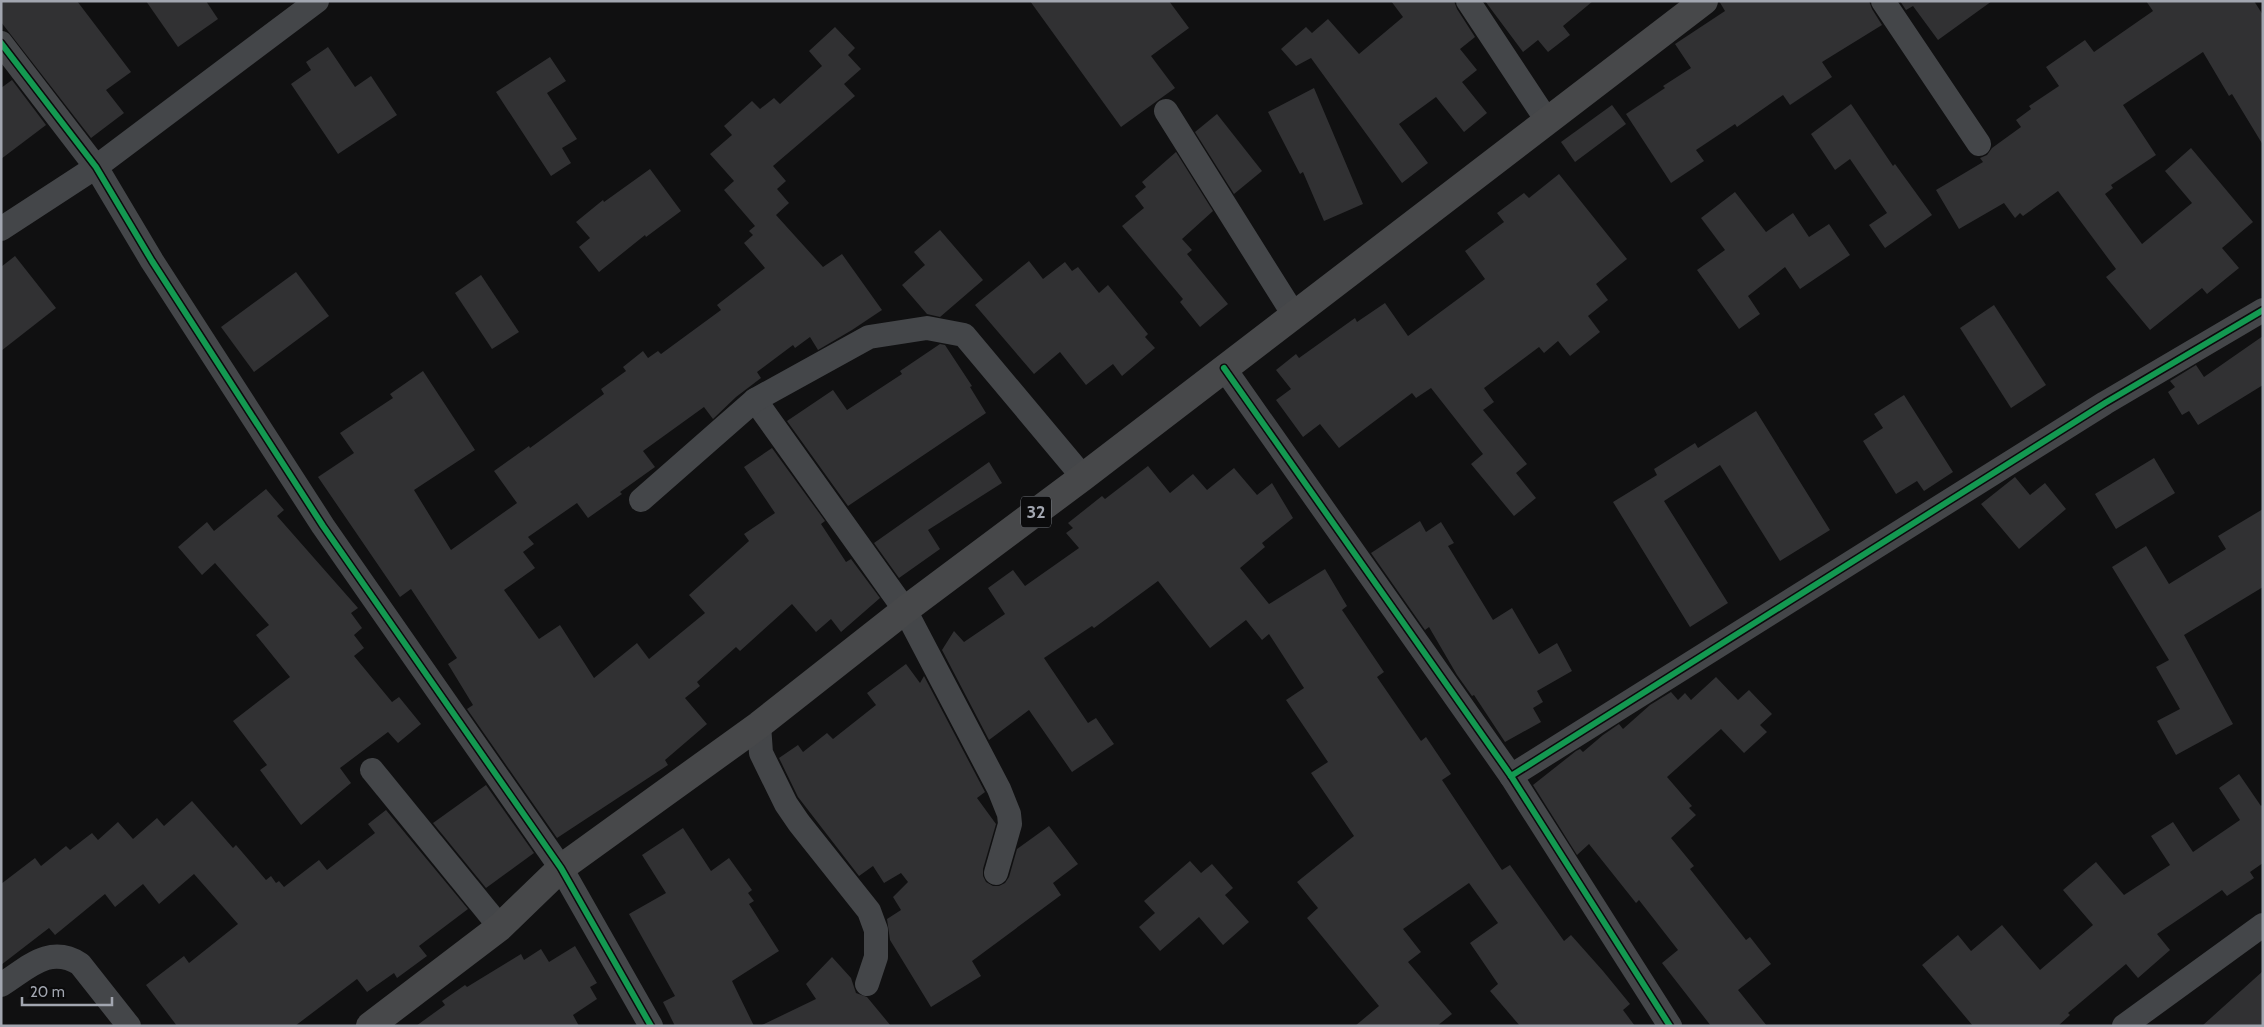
<svg xmlns="http://www.w3.org/2000/svg" width="2264" height="1027" viewBox="0 0 2264 1027" font-family="Cabin,sans-serif">
  <style>
    .building { fill: #313133 }
    .lines { fill: none; stroke-linecap: round; stroke-linejoin: round }
    .street { stroke: #444649; stroke-width: 24 }
    .highway { stroke: #47484a; stroke-width: 28 }
    .cycleway-casing { stroke: #0b0b0c; stroke-width: 9 }
    .cycleway { stroke: #139951; stroke-width: 6 }
    .labels { text-anchor: middle; dominant-baseline: central; stroke-width: 4; stroke-linejoin: round; paint-order: stroke }
    .shield { fill: #0b0b0c; stroke: #75787f; stroke-width: 1 }
    .shield-label { font-size: 18px; font-weight: bold; fill: #a2a6b0 }
  </style>
  <rect width="100%" height="100%" fill="#101011"/>
  <!-- building -->
  <g class="building">
    <polygon points="1,1 77,1 131,72 106,90 124,113 91,138 1,22"/>
    <polygon points="146,1 206,1 218,19 178,47"/>
    <polygon points="1030,1 1169,1 1189,28 1151,56 1175,88 1121,127"/>
    <polygon points="1391,1 1454,1 1457,9 1475,37 1460,49 1477,70 1462,82 1487,113 1464,132 1436,97 1399,124 1428,163 1402,183 1311,58 1296,66 1281,49 1306,27 1312,33 1328,19 1359,54 1403,17"/>
    <polygon points="1485,1 1593,1 1563,26 1570,35 1548,52 1538,40 1523,52"/>
    <polygon points="1719,1 1869,1 1872,9 1882,25 1822,62 1832,77 1790,105 1783,95 1737,127 1735,124 1696,150 1704,161 1671,183 1626,114 1665,88 1663,86 1691,68 1675,44 1725,11"/>
    <polygon points="1900,1 1992,1 1938,40 1913,6 1906,10"/>
    <polygon points="2146,1 2254,1 2263,15 2263,145 2232,94 2229,96 2203,52 2123,105 2156,155 2111,185 2113,188 2105,194 2142,244 2192,203 2165,171 2191,148 2253,222 2222,248 2239,268 2207,294 2202,288 2150,330 2106,277 2116,269 2058,191 2023,216 2020,213 2015,218 2004,203 1959,229 1936,190 1983,162 1980,158 1987,155 1992,148 2021,127 2016,120 2031,109 2029,106 2059,86 2046,67 2085,40 2094,52 2153,11"/>
    <polygon points="835,27 855,48 848,55 861,69 844,84 855,96 773,166 786,181 777,189 789,203 776,215 823,267 842,254 882,310 852,330 818,350 810,337 795,348 793,345 757,372 761,378 736,397 713,419 704,407 643,451 655,467 620,492 622,494 588,518 577,503 528,537 534,544 523,552 535,568 504,590 539,639 560,625 594,678 637,643 649,659 705,613 689,595 749,541 744,534 775,513 744,467 772,448 825,521 821,524 846,562 851,559 880,598 841,632 831,619 816,632 792,604 740,651 736,647 697,682 700,686 685,698 707,724 665,760 668,765 557,838 467,709 473,705 448,664 457,658 411,589 400,597 318,477 354,453 340,433 393,398 390,394 423,371 475,450 414,490 451,550 517,503 494,471 529,446 530,448 604,394 601,389 626,371 623,367 643,351 648,358 658,351 661,354 721,310 717,305 765,268 744,243 753,235 749,231 755,226 724,190 734,181 710,154 732,135 724,126 752,101 760,109 774,98 780,104 822,66 809,51"/>
    <polygon points="328,47 355,87 371,76 397,115 338,154 291,84 311,70 306,62"/>
    <polygon points="550,57 566,81 547,93 577,139 562,148 571,163 551,176 496,92"/>
    <polygon points="12,80 46,125 1,159 1,88"/>
    <polygon points="1314,88 1363,204 1324,221 1303,172 1300,174 1268,112"/>
    <polygon points="1851,104 1893,166 1895,164 1932,215 1885,248 1869,225 1887,213 1850,159 1835,170 1811,134"/>
    <polygon points="1612,105 1626,124 1575,162 1561,142"/>
    <polygon points="1217,114 1262,171 1234,194 1195,132"/>
    <polygon points="1176,152 1213,211 1182,239 1192,250 1187,254 1228,304 1200,327 1180,302 1183,299 1122,226 1144,208 1135,196 1146,187 1142,182"/>
    <polygon points="650,169 681,211 646,237 645,235 599,272 579,247 590,238 576,222 603,200 604,202"/>
    <polygon points="1559,174 1627,259 1596,284 1608,300 1588,316 1600,332 1570,356 1558,341 1544,353 1539,347 1484,388 1494,402 1483,410 1527,464 1516,473 1536,498 1514,516 1471,464 1483,454 1431,388 1416,398 1412,393 1339,448 1320,424 1303,437 1276,400 1291,389 1276,370 1296,354 1299,358 1355,318 1357,322 1385,303 1408,336 1485,279 1465,251 1504,222 1497,213 1524,193 1529,198"/>
    <polygon points="1735,192 1766,232 1793,213 1809,237 1829,224 1850,255 1800,289 1785,267 1748,296 1760,314 1739,329 1697,270 1725,250 1701,218"/>
    <polygon points="940,230 983,280 940,317 927,314 902,285 925,265 914,252"/>
    <polygon points="15,256 56,308 1,351 1,267"/>
    <polygon points="1029,261 1043,279 1065,262 1072,271 1078,267 1099,293 1108,285 1148,334 1145,337 1155,348 1122,376 1113,364 1086,385 1060,352 1034,374 975,305"/>
    <polygon points="296,272 329,316 254,372 221,327"/>
    <polygon points="481,275 519,332 492,349 455,293"/>
    <polygon points="1994,305 2046,385 2011,408 1960,328"/>
    <polygon points="2263,336 2263,385 2198,425 2189,411 2182,415 2168,392 2175,387 2170,381 2196,365 2204,377"/>
    <polygon points="940,344 945,345 972,386 970,387 986,413 848,506 787,421 833,390 847,410 902,374 900,371"/>
    <polygon points="1904,395 1953,472 1924,491 1917,481 1896,494 1863,441 1883,428 1874,414"/>
    <polygon points="1756,411 1830,530 1780,561 1720,465 1664,501 1728,603 1690,627 1613,502 1657,475 1654,469 1695,443 1698,448"/>
    <polygon points="2154,458 2175,493 2116,529 2095,494"/>
    <polygon points="989,462 1002,483 928,530 940,549 899,578 874,543"/>
    <polygon points="1148,466 1170,493 1193,474 1207,490 1234,468 1257,495 1272,483 1293,518 1262,543 1265,547 1240,568 1269,604 1325,569 1347,606 1342,610 1384,672 1377,677 1421,741 1426,737 1451,774 1442,780 1502,870 1510,865 1564,941 1571,935 1603,971 1630,1004 1623,1010 1635,1026 1520,1026 1490,991 1498,984 1470,943 1498,923 1469,883 1403,929 1421,952 1408,962 1452,1014 1437,1026 1355,1026 1379,1006 1307,918 1318,908 1297,882 1354,836 1311,773 1328,762 1286,700 1304,688 1269,634 1262,640 1246,620 1210,648 1158,581 1094,628 1092,626 1044,658 1088,723 1096,718 1114,744 1072,772 1029,710 989,740 942,650 954,631 964,642 1005,614 988,588 1013,570 1025,586 1079,548 1066,533 1073,528 1068,523 1102,496 1105,499"/>
    <polygon points="2015,477 2030,495 2045,483 2066,509 2019,549 1981,504"/>
    <polygon points="266,489 284,510 277,516 358,608 351,613 362,628 354,635 364,648 354,656 392,702 399,697 421,724 398,743 388,732 340,768 351,783 301,825 260,770 267,765 233,721 290,677 256,635 269,625 215,563 202,575 178,547 207,522 214,531"/>
    <polygon points="2263,509 2263,587 2184,635 2233,724 2176,755 2157,721 2180,709 2156,667 2169,660 2112,567 2146,546 2169,584 2226,549 2218,536"/>
    <polygon points="1420,521 1426,532 1441,522 1454,543 1448,546 1493,620 1512,608 1539,654 1557,643 1572,671 1537,691 1543,702 1533,708 1541,722 1505,742 1474,695 1472,696 1457,675 1429,627 1425,630 1371,553"/>
    <polygon points="906,664 920,683 924,676 985,792 977,798 996,824 983,869 983,876 986,882 993,886 999,886 1005,883 1009,877 1017,849 1049,826 1078,864 1053,883 1061,895 972,961 981,976 931,1007 890,940 887,919 901,910 893,897 908,882 901,873 884,883 873,866 859,876 798,797 779,758 798,745 803,752 827,733 833,739 876,705 867,693"/>
    <polygon points="1716,677 1738,700 1749,690 1772,714 1760,725 1767,732 1744,753 1721,729 1667,777 1692,806 1689,808 1696,815 1671,838 1694,866 1690,869 1746,940 1750,937 1771,964 1738,990 1767,1026 1711,1026 1662,963 1678,950 1639,900 1636,903 1589,844 1577,855 1533,785 1576,751 1580,749 1583,752 1603,735 1619,724 1623,729 1650,705 1671,692 1678,700 1685,693 1691,700"/>
    <polygon points="2239,774 2261,806 2263,804 2263,863 2250,872 2254,878 2227,896 2222,890 2157,934 2170,950 2138,978 2126,964 2068,1013 2070,1015 2058,1026 1973,1026 1922,965 1958,935 1971,951 2002,925 2040,970 2093,925 2063,890 2096,862 2124,895 2170,865 2151,836 2173,822 2193,852 2240,820 2219,788"/>
    <polygon points="486,785 534,853 486,888 433,823"/>
    <polygon points="192,801 233,848 236,845 266,880 271,876 276,883 279,881 284,887 319,860 327,870 375,833 368,824 386,810 468,909 419,946 427,956 397,978 394,973 367,992 357,979 295,1026 177,1026 146,985 184,956 189,963 238,924 194,874 159,904 143,884 115,907 105,894 55,935 49,928 1,965 1,884 35,858 41,866 66,846 70,850 92,833 98,840 118,822 133,839 157,818 164,826"/>
    <polygon points="683,828 711,871 729,858 752,890 748,893 754,901 749,904 779,951 732,981 754,1026 675,1026 663,1002 675,996 629,914 666,893 642,855"/>
    <polygon points="1190,861 1201,873 1212,864 1233,888 1225,895 1249,922 1223,945 1199,917 1160,951 1139,927 1155,913 1144,901"/>
    <polygon points="575,946 597,983 590,987 597,999 573,1015 579,1026 416,1026 445,1005 442,1001 465,985 467,987 521,954 524,960 541,949 549,962"/>
    <polygon points="832,957 851,978 856,993 867,997 891,1026 760,1026 816,999 806,984"/>
    <polygon points="2263,971 2263,1026 2202,1026"/>
  </g>
  <g class="lines">
    <!-- street -->
    <g class="street">
      <polyline points="1468,1 1548,122"/>
      <polyline points="1883,1 1979,144"/>
      <polyline points="1,43 96,167 152,261 323,526 561,868 651,1026"/>
      <polyline points="1166,111 1294,315"/>
      <polyline points="1,229 96,167 317,1"/>
      <polyline points="1224,368 1511,776 1670,1026"/>
      <polyline points="755,400 905,610 999,789 1009,814 1010,824 996,873"/>
      <polyline points="641,500 755,400 869,337 927,328 964,335 1083,477"/>
      <polyline points="759,725 761,753 786,804 799,823 869,911 876,930 876,957 867,984"/>
      <polyline points="372,770 500,927"/>
      <polyline points="1511,776 2105,403 2263,310"/>
      <path d="M 1,985 C 27,969 49,944 80,964 L 129,1026"/>
      <polyline points="2124,1026 2263,925"/>
    </g>
    <!-- highway -->
    <polyline class="highway" points="370,1026 500,927 561,868 759,725 905,610 1083,477 1704,1"/>
    <defs>
      <g id="cycleway">
        <polyline points="1,43 96,167 152,261 323,526 561,868 651,1026"/>
        <polyline points="1224,368 1511,776 1670,1026"/>
        <polyline points="1511,776 2105,403 2263,310"/>
      </g>
    </defs>
    <!-- cycleway casing -->
    <use href="#cycleway" class="cycleway-casing"/>
    <!-- cycleway -->
    <use href="#cycleway" class="cycleway"/>
  </g>
  <g class="labels">
    <!-- shield labels -->
    <rect class="shield" x="1021" y="496.5" width="30" height="31" rx="4"/>
    <g class="shield-label">
      <text x="1036" y="512">32</text>
    </g>
  </g>
  <!-- border -->
  <rect width="2264" height="1027" fill="none" stroke="#a2a6b0" stroke-width="5"/>
  <!-- scale -->
  <path d="M22 997v8h90v-8" fill="none" stroke="#a2a6b0" stroke-width="2.5"/>
  <text x="30" y="997" font-size="15" fill="#a2a6b0" stroke="#0b0b0c" stroke-width="4" paint-order="stroke">20 m</text>
</svg>
